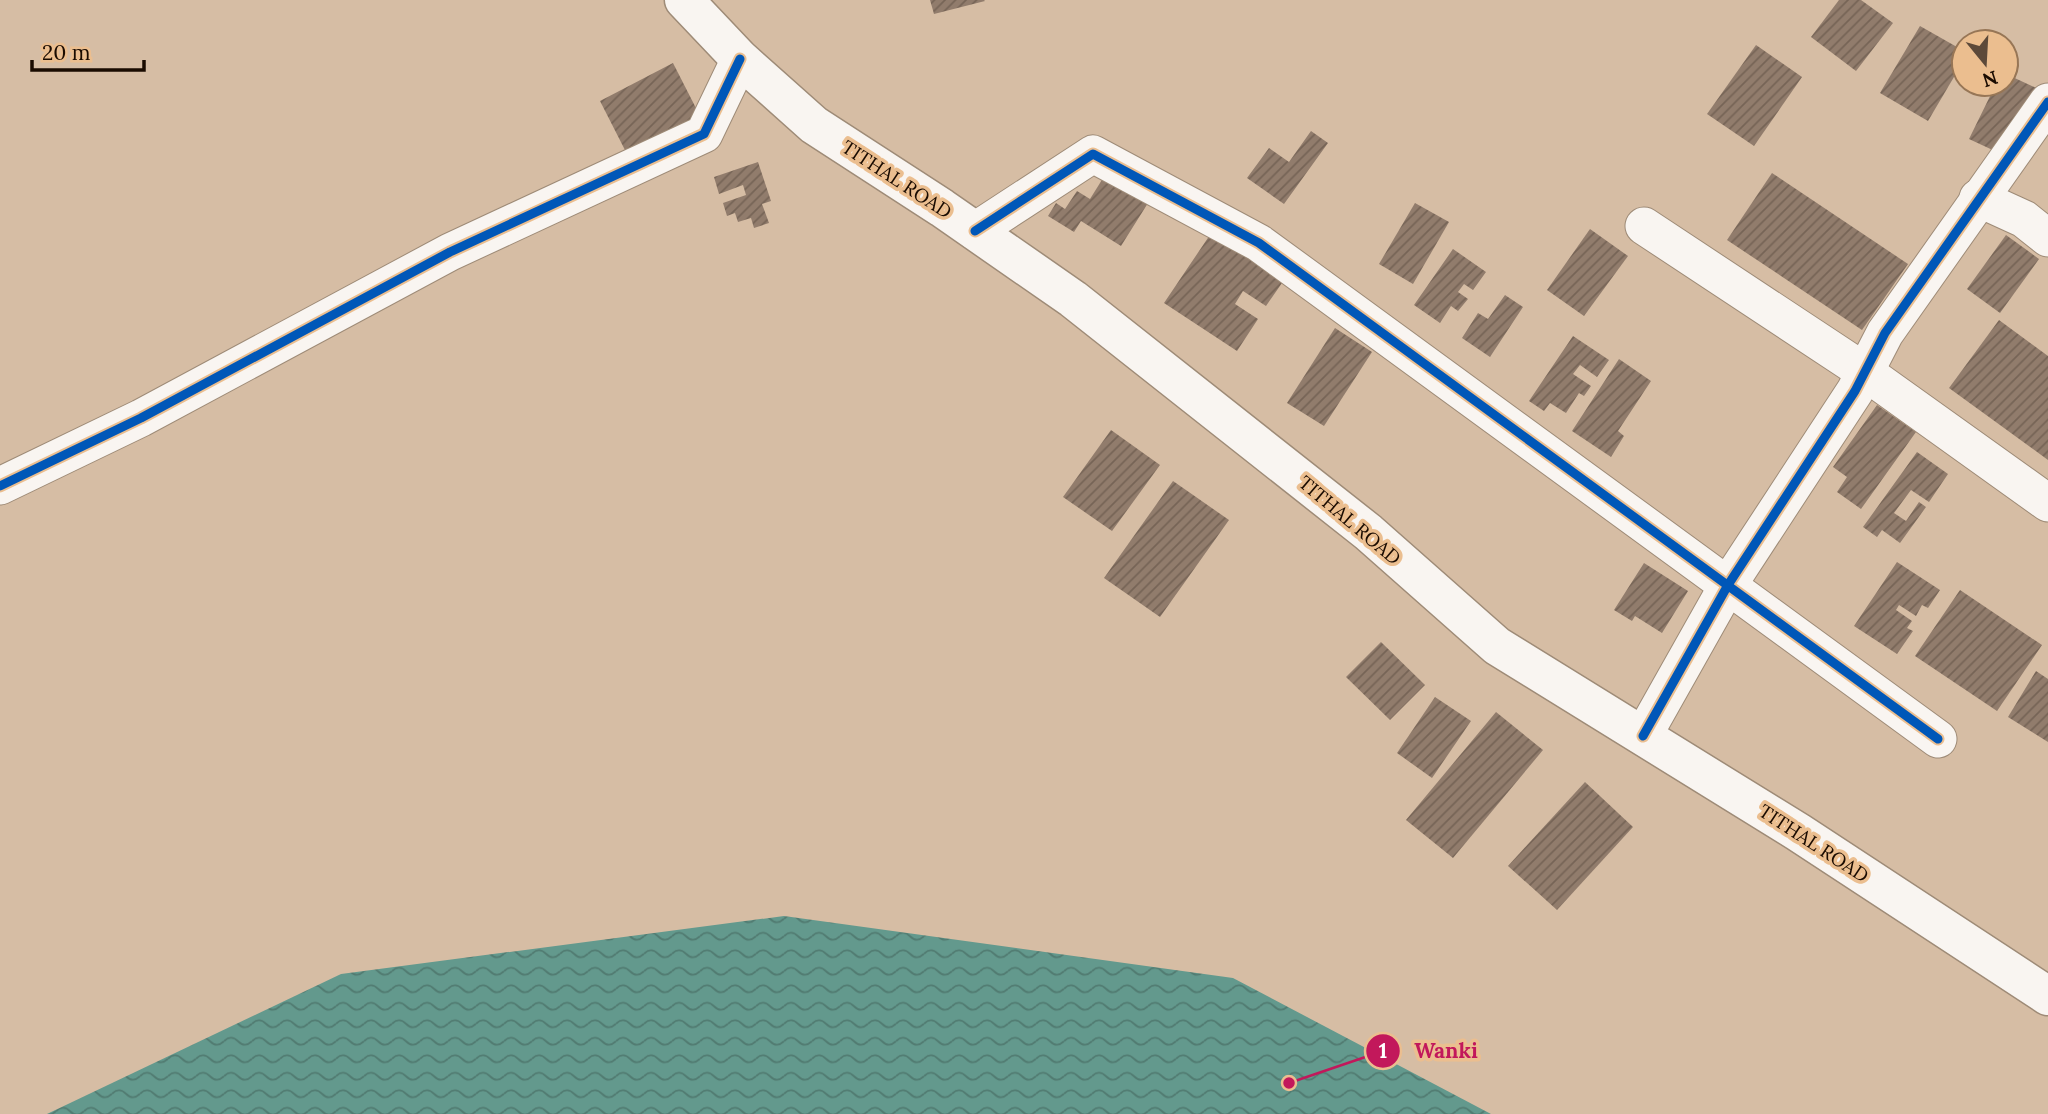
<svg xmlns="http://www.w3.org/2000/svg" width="2048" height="1114" viewBox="0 0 2048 1114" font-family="Lora,serif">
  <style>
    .water { fill: url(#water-waves) }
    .building { fill: url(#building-hatch) }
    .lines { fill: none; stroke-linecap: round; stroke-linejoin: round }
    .minor-casing { stroke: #9e8b77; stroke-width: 39 }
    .secondary-casing { stroke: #9e8b77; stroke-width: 41 }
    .minor { stroke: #f9f5f1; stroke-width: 37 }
    .secondary { stroke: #f9f5f1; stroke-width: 38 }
    .cycleway-casing { stroke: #ebbe8f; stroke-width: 13 }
    .cycleway { stroke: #0057b8; stroke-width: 9 }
    .labels { text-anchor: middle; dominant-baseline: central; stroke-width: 7; stroke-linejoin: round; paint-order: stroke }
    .street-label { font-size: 19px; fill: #1a0b00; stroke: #ebbe8f }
    .leader { fill: none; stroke: #c2185b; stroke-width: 2.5 }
    .callout-dot { fill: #c2185b; stroke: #ebbe8f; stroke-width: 2.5 }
    .mark-label { font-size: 21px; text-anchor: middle; font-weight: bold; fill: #fff }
    .callout-label { font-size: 21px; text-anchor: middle; font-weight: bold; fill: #c2185b; stroke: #ebbe8f; stroke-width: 7; stroke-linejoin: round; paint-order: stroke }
  </style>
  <defs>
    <pattern id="water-waves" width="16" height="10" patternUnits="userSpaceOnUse" patternTransform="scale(1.75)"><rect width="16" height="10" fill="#63998d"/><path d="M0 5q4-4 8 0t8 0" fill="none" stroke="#517b71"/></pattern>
    <pattern id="building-hatch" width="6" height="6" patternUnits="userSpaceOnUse" patternTransform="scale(1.75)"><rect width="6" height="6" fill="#917c6c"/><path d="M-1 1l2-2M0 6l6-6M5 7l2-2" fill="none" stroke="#766456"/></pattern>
  </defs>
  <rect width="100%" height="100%" fill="#d6bda4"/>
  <!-- water -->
  <polygon class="water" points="784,916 1233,978 1491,1114 47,1114 341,974"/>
  <!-- building -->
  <g class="building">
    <polygon points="930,0 984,0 985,1 934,14"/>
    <polygon points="1839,0 1861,0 1893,23 1856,71 1811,37"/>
    <polygon points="1920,26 1964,51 1964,60 1928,121 1880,93"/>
    <polygon points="1756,45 1802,77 1754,146 1707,114"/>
    <polygon points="673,63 700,116 627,154 600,101"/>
    <polygon points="2006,74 2045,92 2012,159 1969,139 1996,84 2006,84"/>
    <polygon points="1311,131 1328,143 1284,204 1247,178 1269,148 1289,162"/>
    <polygon points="758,162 771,201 762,204 769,223 754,228 751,218 738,222 735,213 727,216 723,203 746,195 743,185 719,194 714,177"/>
    <polygon points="1772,173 1908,264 1862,330 1727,240"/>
    <polygon points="1105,175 1148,203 1121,246 1081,221 1074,232 1048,216 1056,203 1065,209 1077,191 1090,199"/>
    <polygon points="1415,203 1449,222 1413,284 1379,264"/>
    <polygon points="1218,223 1291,270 1266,306 1243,291 1235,304 1258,319 1237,351 1164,303"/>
    <polygon points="1590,229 1628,256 1584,316 1547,290"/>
    <polygon points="2006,235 2039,259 2000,313 1967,289"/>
    <polygon points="1453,249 1486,272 1473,290 1464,284 1458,292 1468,299 1458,311 1451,306 1440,323 1414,305"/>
    <polygon points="1505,295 1523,307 1490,357 1462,338 1478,313 1488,319"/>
    <polygon points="1999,320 2048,356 2048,460 1949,388"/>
    <polygon points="1335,328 1372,352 1324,426 1287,403"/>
    <polygon points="1573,336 1609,360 1597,377 1580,365 1573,374 1591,386 1584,396 1579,393 1566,413 1550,403 1544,411 1529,401"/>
    <polygon points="1619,359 1651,381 1618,431 1624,436 1611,457 1572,431"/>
    <polygon points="1877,405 1916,432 1861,509 1837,492 1847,477 1833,467"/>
    <polygon points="1111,430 1160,465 1112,531 1063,497"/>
    <polygon points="1917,452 1948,474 1929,502 1911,490 1894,513 1906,521 1919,502 1926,507 1900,543 1882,530 1877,537 1863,527"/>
    <polygon points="1173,481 1229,520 1160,617 1104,578"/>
    <polygon points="1897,562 1940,590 1928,608 1922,605 1916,616 1899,605 1896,610 1912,621 1907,628 1913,631 1897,654 1854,626"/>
    <polygon points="1644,563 1688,591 1662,633 1635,616 1632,621 1614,610"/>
    <polygon points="1960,590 2042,645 1997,711 1915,656"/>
    <polygon points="1381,642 1425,685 1390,720 1346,677"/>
    <polygon points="2036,671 2048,679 2048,742 2008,717"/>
    <polygon points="1435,697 1471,721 1432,778 1397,753"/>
    <polygon points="1496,712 1543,750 1453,858 1406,820"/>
    <polygon points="1585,782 1633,827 1557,910 1508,866"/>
  </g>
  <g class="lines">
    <defs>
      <g id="minor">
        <polyline points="1978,198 2024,219 2048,238"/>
        <polyline points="1644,226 1865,372 2048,503"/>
        <polyline points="975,231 1093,154 1259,243 1938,739"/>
        <polyline points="0,486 141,418 450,252 704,134 740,59"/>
        <polyline points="1643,736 1728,585 1855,391 1885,333 2048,102"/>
      </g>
      <polyline id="secondary" points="684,0 740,59 814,125 942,208 1073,299 1368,532 1497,646 1798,832 2048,996"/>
    </defs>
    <!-- minor casing -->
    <use href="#minor" class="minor-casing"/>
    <!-- secondary casing -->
    <use href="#secondary" class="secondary-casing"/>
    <!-- minor -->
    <use href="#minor" class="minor"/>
    <!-- secondary -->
    <use href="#secondary" class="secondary"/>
    <defs>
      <g id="cycleway">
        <polyline points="975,231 1093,154 1259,243 1938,739"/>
        <polyline points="0,486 141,418 450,252 704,134 740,59"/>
        <polyline points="1643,736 1728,585 1855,391 1885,333 2048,102"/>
      </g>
    </defs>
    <!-- cycleway casing -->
    <use href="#cycleway" class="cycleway-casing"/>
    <!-- cycleway -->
    <use href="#cycleway" class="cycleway"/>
  </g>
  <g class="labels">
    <!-- street labels -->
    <g class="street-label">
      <text transform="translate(897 179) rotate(33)">TITHAL ROAD</text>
      <text transform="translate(1350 520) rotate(40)">TITHAL ROAD</text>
      <text transform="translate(1814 843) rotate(33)">TITHAL ROAD</text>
    </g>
  </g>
  <!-- callouts -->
  <path class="leader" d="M1289 1083L1383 1051"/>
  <g class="callout-dot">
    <circle cx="1289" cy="1083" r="7"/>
    <circle cx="1383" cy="1051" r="18"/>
  </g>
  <g class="mark-label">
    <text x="1383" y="1058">1</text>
  </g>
  <g class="callout-label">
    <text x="1446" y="1058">Wanki</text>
  </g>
  <!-- north arrow -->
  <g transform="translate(1985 63) rotate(162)"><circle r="33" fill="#ebbe8f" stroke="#977656" stroke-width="2"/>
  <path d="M0-5L12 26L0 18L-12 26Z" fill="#5c4939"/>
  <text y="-10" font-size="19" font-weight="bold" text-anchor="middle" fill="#1a0b00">N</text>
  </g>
  <!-- scale -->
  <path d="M32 60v10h112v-10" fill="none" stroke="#1a0b00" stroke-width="3.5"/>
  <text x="42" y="60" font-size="21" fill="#1a0b00" stroke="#ebbe8f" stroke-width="5" paint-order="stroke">20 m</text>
</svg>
